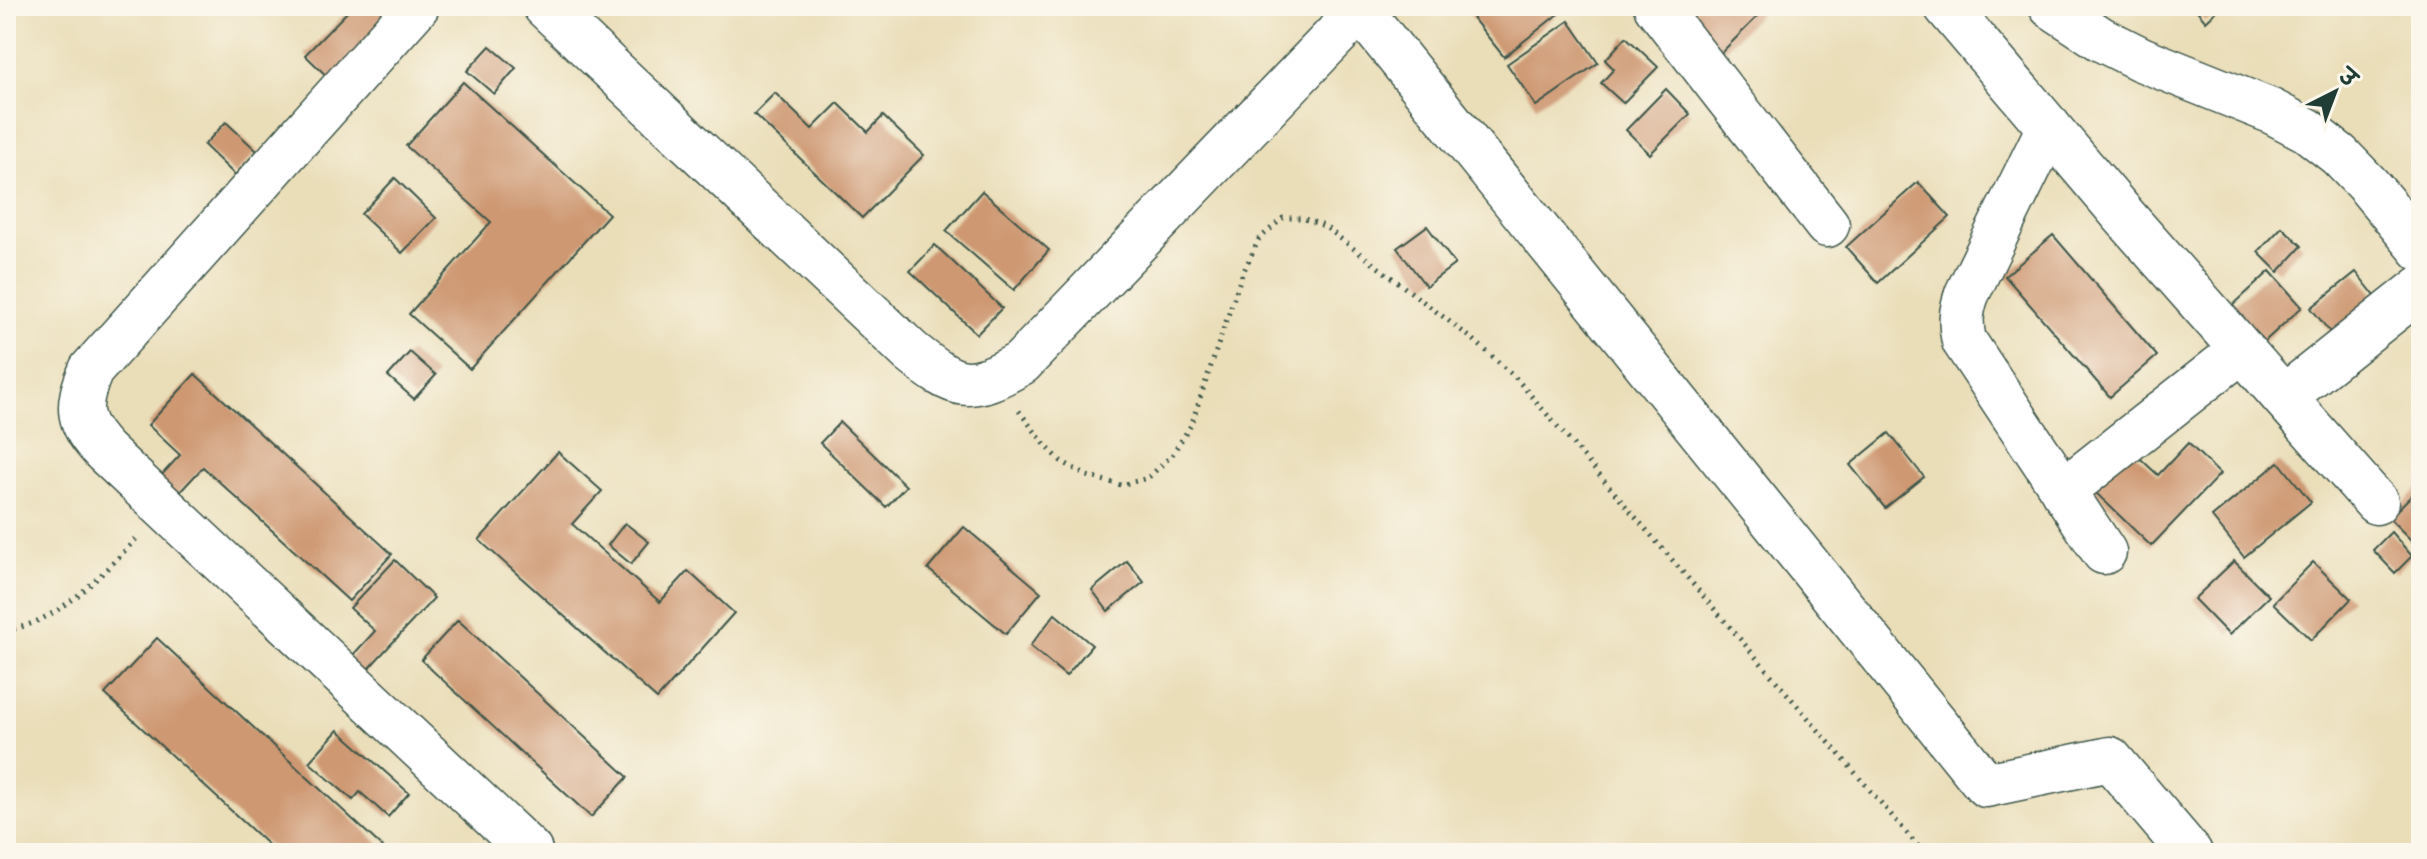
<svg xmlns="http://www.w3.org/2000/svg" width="2427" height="859" viewBox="0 0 2427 859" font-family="'Playpen Sans','Playpen Sans Deva',sans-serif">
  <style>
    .building { fill: #ce9872 }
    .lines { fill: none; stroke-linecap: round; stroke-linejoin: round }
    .minor-casing { stroke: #3d5548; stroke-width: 47 }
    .path { stroke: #3d5548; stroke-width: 5; stroke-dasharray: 2 6; stroke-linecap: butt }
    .minor { stroke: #fff; stroke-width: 44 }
  </style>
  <rect width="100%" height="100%" fill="#fbf7ec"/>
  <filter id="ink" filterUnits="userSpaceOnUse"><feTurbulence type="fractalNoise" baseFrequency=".0125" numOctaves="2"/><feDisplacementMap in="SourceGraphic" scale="16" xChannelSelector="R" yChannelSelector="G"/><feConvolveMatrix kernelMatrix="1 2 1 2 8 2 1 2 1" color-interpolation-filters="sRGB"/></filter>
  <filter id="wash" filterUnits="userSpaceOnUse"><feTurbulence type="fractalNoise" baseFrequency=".006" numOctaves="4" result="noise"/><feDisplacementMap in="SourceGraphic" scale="32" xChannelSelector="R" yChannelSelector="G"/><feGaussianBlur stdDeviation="1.8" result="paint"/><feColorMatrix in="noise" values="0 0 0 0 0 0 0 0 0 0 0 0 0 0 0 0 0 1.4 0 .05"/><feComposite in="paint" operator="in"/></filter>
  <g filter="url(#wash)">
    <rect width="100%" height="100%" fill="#eadeb9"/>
    <g id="blocks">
      <!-- building -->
      <g class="building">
        <polygon points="353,6 381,6 396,21 335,84 305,55"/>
        <polygon points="1463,6 1568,6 1504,57"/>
        <polygon points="1698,6 1768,6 1719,55 1684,20"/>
        <polygon points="2193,6 2222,6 2206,21"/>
        <polygon points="1569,21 1598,63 1536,106 1507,64"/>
        <polygon points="1626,37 1658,67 1623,103 1601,83 1614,69 1605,60"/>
        <polygon points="490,46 516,68 494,94 467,71"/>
        <polygon points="463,82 609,214 470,369 409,314 491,222 406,146"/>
        <polygon points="1666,89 1690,114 1650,154 1626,130"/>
        <polygon points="775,93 812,129 838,103 868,132 883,116 924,155 862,218 754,114"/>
        <polygon points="226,122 257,151 235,175 204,145"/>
        <polygon points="395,178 436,218 402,253 361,214"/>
        <polygon points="1918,182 1950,217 1878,283 1846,247"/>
        <polygon points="982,191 1049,250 1014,290 946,231"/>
        <polygon points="1427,226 1455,264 1426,286 1397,248"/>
        <polygon points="2282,227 2302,246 2278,272 2258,252"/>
        <polygon points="2053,235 2157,356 2110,397 2005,276"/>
        <polygon points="935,245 1002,308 977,334 910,271"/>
        <polygon points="2270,271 2302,307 2252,353 2219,318"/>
        <polygon points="2356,272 2386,310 2341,346 2311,308"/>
        <polygon points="410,352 436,375 414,399 388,376"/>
        <polygon points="195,374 392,554 349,601 203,467 166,507 148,490 180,455 148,425"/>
        <polygon points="840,422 906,486 886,507 820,443"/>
        <polygon points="1889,433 1924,477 1885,508 1850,465"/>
        <polygon points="2188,443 2220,474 2151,546 2092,489 2130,449 2158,475"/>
        <polygon points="558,452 602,491 572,524 660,602 688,571 734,613 657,699 479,540"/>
        <polygon points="2279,462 2311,502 2244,557 2212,517"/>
        <polygon points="2421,486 2421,550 2389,518"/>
        <polygon points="625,523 649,542 631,564 608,545"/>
        <polygon points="964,527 1041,592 1006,634 928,569"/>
        <polygon points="2391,532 2412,556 2395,573 2373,550"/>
        <polygon points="395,560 434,598 355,683 340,669 375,631 350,608"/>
        <polygon points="1127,561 1144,582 1108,611 1092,590"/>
        <polygon points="2234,561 2269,596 2229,635 2194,599"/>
        <polygon points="2313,562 2351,599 2311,640 2273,603"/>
        <polygon points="1055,614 1092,645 1066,676 1030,646"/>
        <polygon points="458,620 628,777 591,817 421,660"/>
        <polygon points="157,638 389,853 277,853 105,694"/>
        <polygon points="338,730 409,793 388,817 360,792 353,800 309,762"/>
      </g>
    </g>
  </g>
  <g filter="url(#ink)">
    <use href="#blocks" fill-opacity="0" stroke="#3d5548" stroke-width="2"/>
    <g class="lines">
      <defs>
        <g id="minor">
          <path d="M 417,6 L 91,370 C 75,408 77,422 105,452 L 530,851"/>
          <path d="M 545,6 L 911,352 C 957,389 969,393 1021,363 L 1364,6"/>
          <polyline points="1357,6 1986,785 2110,759 2190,853"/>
          <polyline points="1656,6 1827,225"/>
          <polyline points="1946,6 2124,216 2376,502"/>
          <polyline points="2051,6 2101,39 2141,59 2271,111 2307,130 2339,155 2369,186 2421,249"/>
          <path d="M 2049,127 L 1967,294 C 1961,311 1960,323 1964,341 L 2104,552"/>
          <polyline points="2284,397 2421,288"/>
          <polyline points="2063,491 2242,350"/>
        </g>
      </defs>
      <!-- minor casing -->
      <use href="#minor" class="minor-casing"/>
      <!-- path -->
      <g class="path">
        <polyline points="1019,411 1046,446 1061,461 1087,476 1121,485 1148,478 1172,455 1191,425 1241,277 1259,239 1283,218 1302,218 1324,226 1475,341 1515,377 1924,853"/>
        <path d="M 6,631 C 62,620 99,577 137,538"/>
      </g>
      <!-- minor -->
      <use href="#minor" class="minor"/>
    </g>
  </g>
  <!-- margin -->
  <rect width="2427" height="859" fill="none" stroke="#fbf7ec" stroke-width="32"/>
  <!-- north arrow -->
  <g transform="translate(2335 92) rotate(42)" stroke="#fbf7ec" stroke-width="6" paint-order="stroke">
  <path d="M0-6L14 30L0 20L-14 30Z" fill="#1f3d34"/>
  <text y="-12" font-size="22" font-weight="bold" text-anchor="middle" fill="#1f3d34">उ</text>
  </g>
</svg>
